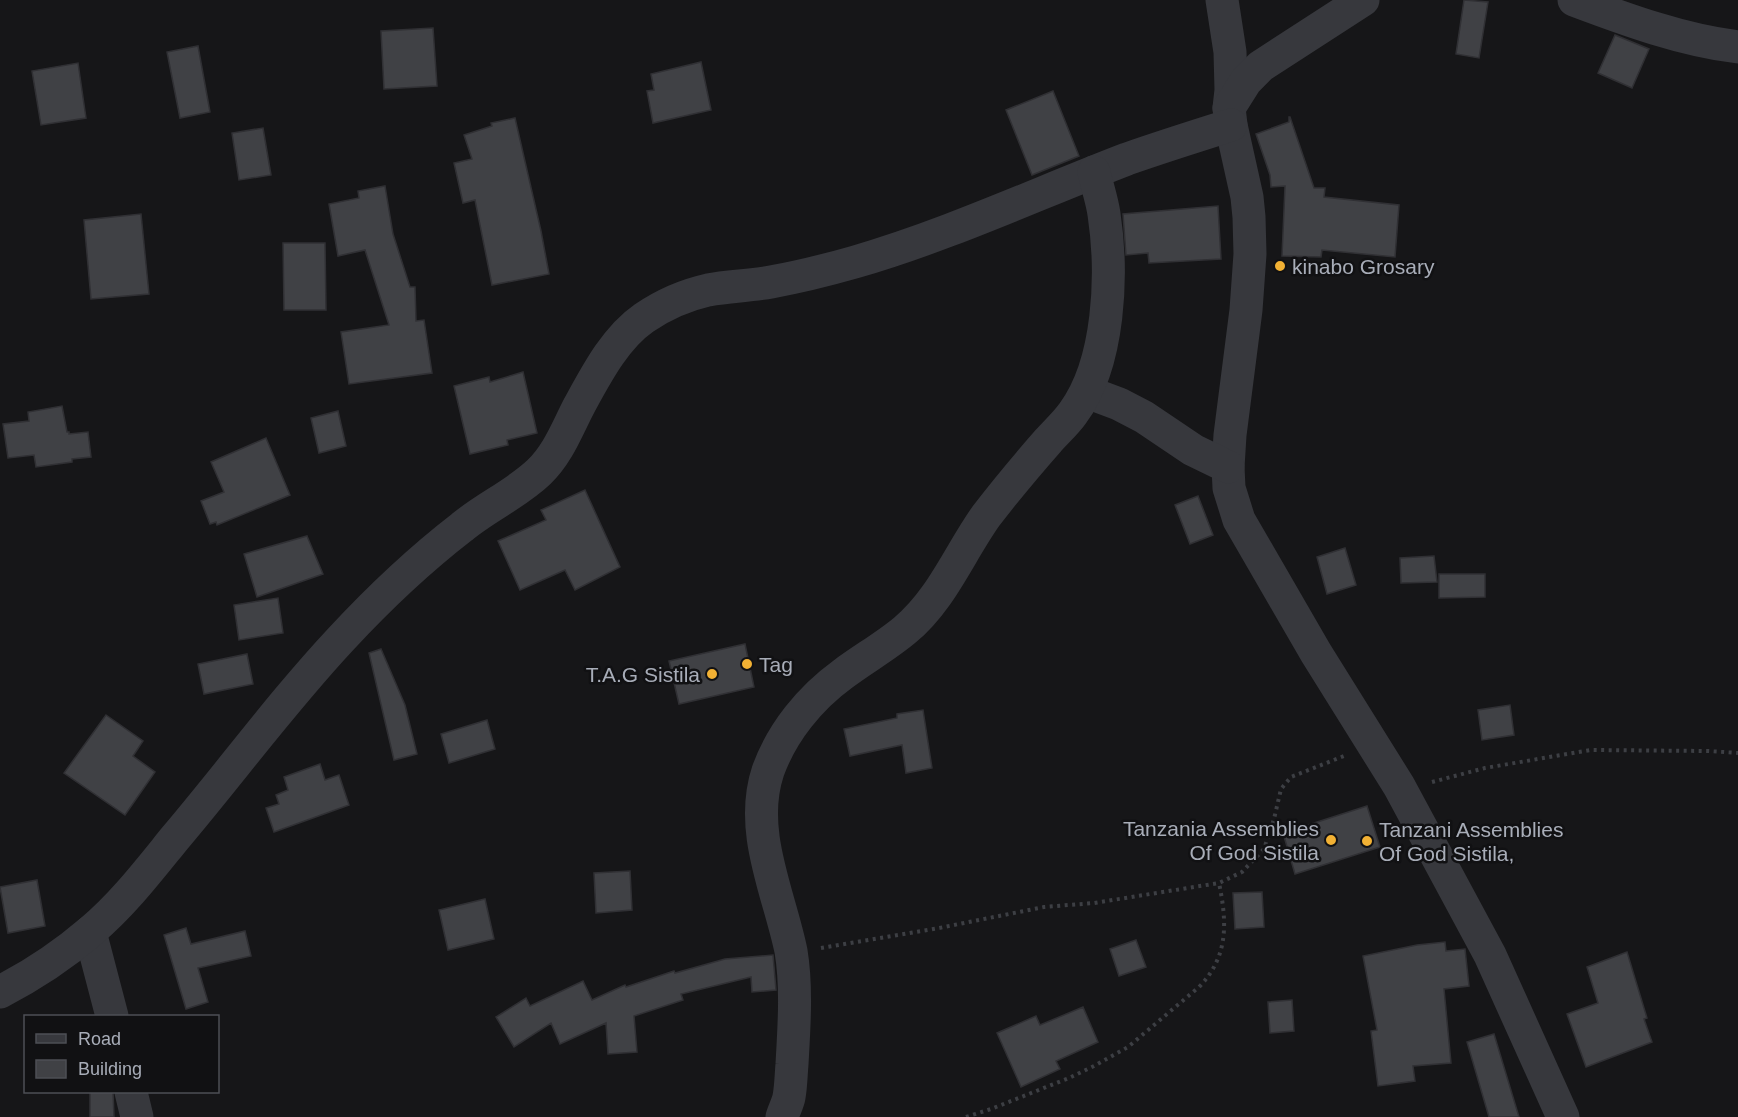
<svg xmlns="http://www.w3.org/2000/svg" width="1738" height="1117" viewBox="0 0 1738 1117" font-family="Arial,sans-serif">
  <style>
    .building { fill: #404145; stroke: #303034; stroke-width: 1.5 }
    .lines { fill: none; stroke-linecap: round; stroke-linejoin: round }
    .path { stroke: #3d3f44; stroke-width: 4; stroke-dasharray: 3 4.5; stroke-linecap: butt }
    .street { stroke: #37383d; stroke-width: 33 }
    .poi-dot { fill: #f2b134; stroke: #111113; stroke-width: 2 }
    .labels { text-anchor: middle; dominant-baseline: central; stroke-width: 5; stroke-linejoin: round; paint-order: stroke }
    .poi-label { font-size: 21px; fill: #a8adb8; stroke: #111113; text-anchor: start }
  </style>
  <rect width="100%" height="100%" fill="#161618"/>
  <!-- building -->
  <g class="building">
    <polygon points="1464,0 1488,2 1479,58 1456,54"/>
    <polygon points="433,28 437,86 384,89 381,31"/>
    <polygon points="1615,35 1649,49 1632,88 1598,73"/>
    <polygon points="198,46 210,112 180,118 167,52"/>
    <polygon points="701,62 711,110 653,123 647,91 654,90 651,74"/>
    <polygon points="78,63 86,118 41,125 32,71"/>
    <polygon points="1053,91 1079,156 1032,175 1006,110"/>
    <polygon points="1289,117 1290,117 1314,188 1325,188 1324,197 1399,205 1395,257 1322,250 1321,257 1282,256 1285,186 1271,187 1270,175 1256,134 1289,122"/>
    <polygon points="515,118 541,231 549,274 492,285 475,200 463,203 454,163 472,159 464,135 492,126 491,123"/>
    <polygon points="263,128 271,175 239,180 232,133"/>
    <polygon points="385,186 393,234 410,287 415,287 416,321 424,320 432,373 349,384 341,332 389,325 365,250 338,256 329,204 359,198 358,191"/>
    <polygon points="1218,206 1221,259 1149,263 1148,253 1126,255 1123,214"/>
    <polygon points="141,214 149,294 91,299 84,220"/>
    <polygon points="283,243 325,243 326,310 284,310"/>
    <polygon points="523,372 537,433 507,440 508,445 470,454 454,386 489,377 490,382"/>
    <polygon points="62,406 67,432 69,432 69,434 88,432 91,457 72,459 72,462 36,467 34,455 8,458 3,424 29,421 28,412"/>
    <polygon points="338,411 346,446 319,453 311,418"/>
    <polygon points="266,438 290,495 217,525 216,522 210,524 201,501 224,492 211,462"/>
    <polygon points="585,490 620,567 575,590 565,570 520,590 498,541 546,520 541,510"/>
    <polygon points="1198,496 1213,535 1190,544 1175,505"/>
    <polygon points="307,536 323,574 257,597 244,554"/>
    <polygon points="1345,548 1356,585 1327,594 1317,557"/>
    <polygon points="1434,556 1437,582 1401,583 1400,558"/>
    <polygon points="1439,574 1485,574 1485,597 1439,598"/>
    <polygon points="278,598 283,633 239,640 234,605"/>
    <polygon points="745,644 754,687 679,704 669,661"/>
    <polygon points="381,649 405,705 417,754 394,760 369,653"/>
    <polygon points="247,654 253,684 204,694 198,664"/>
    <polygon points="1510,705 1514,735 1482,740 1478,710"/>
    <polygon points="923,710 932,768 906,773 902,745 850,756 844,729 897,718 897,714"/>
    <polygon points="106,715 143,741 133,756 155,772 125,815 64,773"/>
    <polygon points="487,720 495,749 449,763 441,734"/>
    <polygon points="320,764 325,780 339,775 349,805 274,832 266,808 279,804 276,795 288,790 284,777"/>
    <polygon points="1367,806 1380,847 1295,874 1283,833"/>
    <polygon points="630,871 632,910 596,913 594,873"/>
    <polygon points="37,880 45,926 8,933 0,887"/>
    <polygon points="1262,892 1264,927 1235,929 1233,893"/>
    <polygon points="485,899 494,939 448,950 439,910"/>
    <polygon points="186,928 191,944 245,931 251,956 198,968 208,1002 186,1009 164,935"/>
    <polygon points="1136,940 1146,967 1119,976 1110,949"/>
    <polygon points="1445,942 1446,951 1465,949 1469,986 1444,989 1451,1063 1413,1066 1415,1081 1378,1086 1371,1031 1377,1030 1363,956 1417,945"/>
    <polygon points="1627,952 1647,1018 1644,1019 1652,1042 1586,1067 1567,1014 1598,1003 1587,967"/>
    <polygon points="773,955 776,990 752,992 751,977 681,994 683,1000 634,1016 637,1052 608,1054 606,1023 560,1044 551,1023 514,1047 496,1017 526,998 530,1006 583,981 592,1000 625,985 626,987 674,971 675,973 725,959"/>
    <polygon points="1292,1000 1294,1031 1270,1033 1268,1002"/>
    <polygon points="1083,1007 1098,1042 1056,1061 1060,1069 1021,1087 997,1033 1036,1016 1040,1025"/>
    <polygon points="1494,1034 1519,1117 1489,1117 1467,1042"/>
    <polygon points="90,1092 113,1092 114,1117 90,1117"/>
  </g>
  <g class="lines">
    <!-- path -->
    <g class="path">
      <polyline points="1432,782 1485,768 1591,750 1708,751 1738,753"/>
      <polyline points="821,948 939,928 1044,907 1094,903 1219,883 1242,872 1264,849 1274,819 1281,789 1291,777 1344,756"/>
      <path d="M 966,1117 L 991,1109 L 1069,1078 L 1094,1066 L 1128,1047 L 1199,987 C 1229,956 1227,922 1219,883"/>
    </g>
    <!-- street -->
    <g class="street">
      <polyline points="1222,0 1230,52 1231,90 1229,108 1231,125 1247,197 1249,217 1250,254 1246,310 1230,435 1228,467 1229,488 1239,520 1316,653 1399,786 1490,955 1563,1117"/>
      <path d="M 1574,0 C 1627,20 1682,40 1738,47"/>
      <polyline points="1229,108 1246,81 1261,66 1363,0"/>
      <polyline points="1087,392 1119,404 1144,417 1193,450 1228,467"/>
      <polyline points="90,932 112,1016"/>
      <path d="M 0,992 C 33,975 63,955 91,931 C 123,904 149,870 175,838 C 231,772 282,702 341,639 C 379,598 418,561 462,527 C 486,507 516,494 539,472 C 558,454 567,429 579,406 C 596,375 615,338 644,318 C 663,305 686,295 708,290 C 729,286 750,286 771,282 C 799,277 827,270 855,262 C 948,235 1036,194 1127,159 C 1161,147 1196,136 1231,125"/>
      <polyline points="131,1092 137,1117"/>
      <path d="M 782,1117 C 784,1110 788,1103 789,1097 C 791,1086 791,1075 792,1064 C 794,1028 797,987 791,951 C 779,893 748,831 768,771 C 782,732 810,698 843,674 C 863,659 886,646 905,630 C 942,599 959,554 986,516 C 1006,490 1026,466 1048,441 C 1056,432 1066,423 1073,413 C 1110,363 1113,274 1104,214 C 1102,200 1097,186 1094,172"/>
    </g>
  </g>
  <!-- markers -->
  <g class="poi-dot">
    <circle cx="1280" cy="266" r="6"/>
    <circle cx="747" cy="664" r="6"/>
    <circle cx="712" cy="674" r="6"/>
    <circle cx="1331" cy="840" r="6"/>
    <circle cx="1367" cy="841" r="6"/>
  </g>
  <g class="labels">
    <!-- poi labels -->
    <g class="poi-label">
      <text x="1292" y="266">kinabo Grosary</text>
      <text x="759" y="664">Tag</text>
      <text x="700" y="674" text-anchor="end">T.A.G Sistila</text>
      <text x="1319" y="828" text-anchor="end">Tanzania Assemblies<tspan x="1319" dy="24">Of God Sistila</tspan></text>
      <text x="1379" y="829">Tanzani Assemblies<tspan x="1379" dy="24">Of God Sistila,</tspan></text>
    </g>
  </g>
  <!-- legend -->
  <rect x="24" y="1015" width="195" height="78" fill="#111113" stroke="#4d4f55" stroke-width="1.5"/>
  <rect x="36" y="1034" width="30" height="9" fill="#37383d" stroke="#4d4f55" stroke-width="1.5"/>
  <text x="78" y="1045" font-size="18" fill="#a8adb8">Road</text>
  <rect x="36" y="1060" width="30" height="18" fill="#404145" stroke="#4d4f55" stroke-width="1.5"/>
  <text x="78" y="1075" font-size="18" fill="#a8adb8">Building</text>
</svg>
